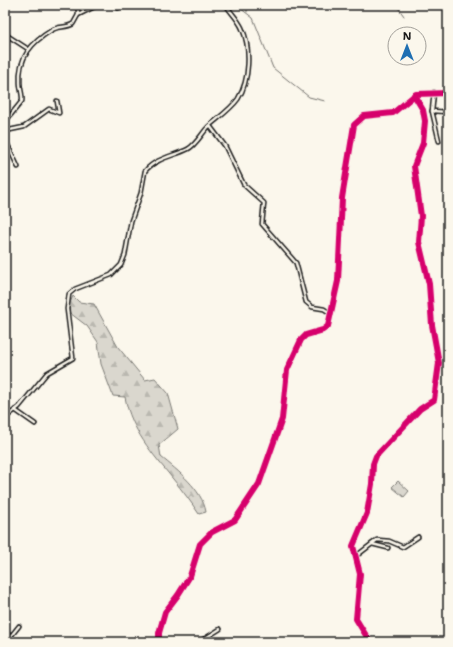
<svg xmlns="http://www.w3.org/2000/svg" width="453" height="647" viewBox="0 0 453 647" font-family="'Shantell Sans',sans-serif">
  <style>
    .forest { fill: url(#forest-firs); stroke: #7b7a75 }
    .pitch { fill: #dad7ce; stroke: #7b7a75 }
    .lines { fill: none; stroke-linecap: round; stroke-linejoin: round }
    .stream { stroke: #74726e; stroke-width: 1 }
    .minor-casing { stroke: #1c1c1c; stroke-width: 5.5 }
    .minor { stroke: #fbf7ec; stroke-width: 2.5 }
    .cycleway-casing { stroke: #fbf7ec; stroke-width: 8 }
    .cycleway { stroke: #d6006c; stroke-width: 6 }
  </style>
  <defs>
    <pattern id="forest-firs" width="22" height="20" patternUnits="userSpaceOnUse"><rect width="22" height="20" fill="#dad7ce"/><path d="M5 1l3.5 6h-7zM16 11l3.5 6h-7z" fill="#bab8b0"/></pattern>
  </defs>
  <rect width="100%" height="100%" fill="#fbf7ec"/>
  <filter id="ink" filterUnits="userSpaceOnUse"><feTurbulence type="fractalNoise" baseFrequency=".025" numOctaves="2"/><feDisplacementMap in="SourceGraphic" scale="8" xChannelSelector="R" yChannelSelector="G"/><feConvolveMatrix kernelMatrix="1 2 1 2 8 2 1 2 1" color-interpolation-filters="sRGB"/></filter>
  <g filter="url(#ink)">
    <!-- forest -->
    <path class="forest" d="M 73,296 L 79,302 L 94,304 L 118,347 L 145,380 L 155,378 L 168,393 L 178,429 L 159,445 L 161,457 C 178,471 202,489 206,512 L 199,514 C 191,502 182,490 173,479 C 152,453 131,430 125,397 L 113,396 L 101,364 L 98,342 L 87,326 L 70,313 L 69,305 Z"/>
    <!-- pitch -->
    <polygon class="pitch" points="398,481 409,491 404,497 392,487"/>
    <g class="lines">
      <!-- stream -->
      <g class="stream">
        <polyline points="236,5 253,18 273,68 309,97 325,101"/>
        <polyline points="247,5 247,12"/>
        <polyline points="396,5 404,16"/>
      </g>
      <defs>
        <g id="minor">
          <polyline points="117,5 118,8"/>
          <polyline points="78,15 98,5"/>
          <polyline points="5,34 28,49"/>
          <polyline points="434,92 432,111 448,112"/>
          <polyline points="432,111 439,141"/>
          <path d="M 5,122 L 22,101 C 23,95 20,89 20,83 C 18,57 32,42 52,30 C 58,26 66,28 73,24 L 78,15 L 78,5"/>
          <polyline points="210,126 225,146 244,185 264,203 262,224 296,263 306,302 312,307 324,309 330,313"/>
          <polyline points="5,131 24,127 49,109 59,113 57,101"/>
          <polyline points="5,139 18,167"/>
          <polyline points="15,410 35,424"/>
          <path d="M 5,418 L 19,407 L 47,373 L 73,358 L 67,309 L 69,294 L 75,289 L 111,275 L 121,265 L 125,255 L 131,221 L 141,193 L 145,171 C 156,158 174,156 188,149 C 196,145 202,133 209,126 C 218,118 231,109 238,99 C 250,80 251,48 242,28 C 238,19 231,13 226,5"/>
          <polyline points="372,544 388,548"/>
          <polyline points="355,557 377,540 389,541 403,547 418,537"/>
          <polyline points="204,639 220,629"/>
          <polyline points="11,642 11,636 19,626"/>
          <polyline points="159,642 159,633 165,612 178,595 190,576 200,544 212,532 235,520 259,484 282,419 287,370 301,340 306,335 323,330 328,326 338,281 342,198 354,125 364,116 393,113 416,94 448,93"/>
          <polyline points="199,642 204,639 207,642"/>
          <polyline points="370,642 356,619 360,574 353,546 367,513 372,484 373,464 376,456 420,409 434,400 439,363 432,325 429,284 419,242 421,216 414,166 423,143 425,121 423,110 414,95"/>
        </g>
      </defs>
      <!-- minor casing -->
      <use href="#minor" class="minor-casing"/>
      <!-- minor -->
      <use href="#minor" class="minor"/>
      <defs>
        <g id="cycleway">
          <polyline points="159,642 159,633 165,612 178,595 190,576 200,544 212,532 235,520 259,484 282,419 287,370 301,340 306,335 323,330 328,326 338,281 342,198 354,125 364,116 393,113 416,94 448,93"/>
          <polyline points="370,642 356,619 360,574 353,546 367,513 372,484 373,464 376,456 420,409 434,400 439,363 432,325 429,284 419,242 421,216 414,166 423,143 425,121 423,110 414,95"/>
        </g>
      </defs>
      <!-- cycleway casing -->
      <use href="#cycleway" class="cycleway-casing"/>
      <!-- cycleway -->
      <use href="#cycleway" class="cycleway"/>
    </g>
  </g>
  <!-- margin -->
  <rect width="453" height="647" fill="none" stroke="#fbf7ec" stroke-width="20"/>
  <rect x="10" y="10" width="433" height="627" fill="none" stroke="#1c1c1c" stroke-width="1.5" filter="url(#ink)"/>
  <!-- north arrow -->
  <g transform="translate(407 46)"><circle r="19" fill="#fbf7ec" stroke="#a29f99"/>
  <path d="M0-3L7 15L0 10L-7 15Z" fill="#1f6fb2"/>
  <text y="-6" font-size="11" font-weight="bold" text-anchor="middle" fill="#1c1c1c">N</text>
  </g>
</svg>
